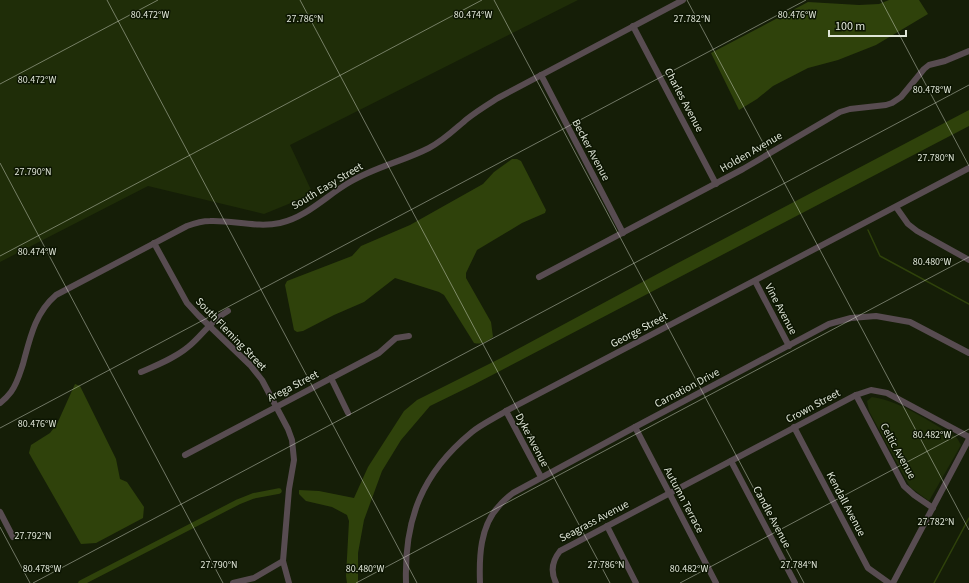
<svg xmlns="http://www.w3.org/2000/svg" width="969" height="583" viewBox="0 0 969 583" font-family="'Source Sans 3',sans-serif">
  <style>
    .green { fill: #1f2d08 }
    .water { fill: #2f420b }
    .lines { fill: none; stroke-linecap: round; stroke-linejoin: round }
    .stream { stroke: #2f420b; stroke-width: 1.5 }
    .canal { stroke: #2f420b; stroke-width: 5.5 }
    .minor { stroke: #584c51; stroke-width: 6 }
    .ticks { fill: none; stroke: #dfe5d7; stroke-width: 1; stroke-opacity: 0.45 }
    .labels { text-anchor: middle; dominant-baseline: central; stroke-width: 3; stroke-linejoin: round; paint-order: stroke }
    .street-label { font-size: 11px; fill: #dfe5d7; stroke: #0c1502 }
    .ticks-label { font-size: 10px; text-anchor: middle; fill: #dfe5d7; stroke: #0c1502; stroke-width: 3; stroke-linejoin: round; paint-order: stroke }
  </style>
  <rect width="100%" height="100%" fill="#151e07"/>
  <!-- green -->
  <g class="green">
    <polygon points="0,0 578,0 290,145 313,194 264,214 148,186 0,262"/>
    <path d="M 872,397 C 901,401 932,423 957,438 L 961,445 L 929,501 L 910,487 L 869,411 L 867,401 Z"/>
  </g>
  <!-- water -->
  <g class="water">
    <polygon points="889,0 919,0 928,14 876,45 838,60 808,68 773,86 757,99 739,110 711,53 808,2 859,5 879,4"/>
    <polygon points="969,110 969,126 473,385 430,406 401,440 382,471 364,520 358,553 358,583 347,583 346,576 349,521 347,515 332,507 306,501 299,494 299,490 319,491 354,498 368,467 404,411 417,400 501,358 676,264"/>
    <path d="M 512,159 L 517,159 L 521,161 L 546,210 L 545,213 L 522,223 L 477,250 L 466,273 L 466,278 L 491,322 L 493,337 C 487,341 482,345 474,343 L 444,295 L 439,292 L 395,278 L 364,302 L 334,315 L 303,331 L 297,332 L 294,330 L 285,285 L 287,281 L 352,256 L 361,246 L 410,225 L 483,184 L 494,172 Z"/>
    <polygon points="75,384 80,386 116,459 120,479 127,482 144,507 143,518 96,543 81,544 29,453 31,445 50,433 57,424"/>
  </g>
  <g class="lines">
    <!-- stream -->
    <g class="stream">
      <polyline points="868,230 880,256 969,304"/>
      <polyline points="934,583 969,518"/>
    </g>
    <!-- canal -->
    <polyline class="canal" points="81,583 238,502 253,496 279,491"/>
    <!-- minor -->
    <g class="minor">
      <polyline points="633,26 716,184"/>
      <polyline points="541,75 623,233"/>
      <polyline points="896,207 908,224 917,231 969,260"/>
      <polyline points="154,243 187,303 198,315 250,365 262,380 288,429 292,440 294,460 289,489 283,561 289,583"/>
      <polyline points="539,277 743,169 840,112 850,109 886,105 892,103 901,97 924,69 929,65 945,61 969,51"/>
      <polyline points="755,281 789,346"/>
      <path d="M 141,372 C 157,365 175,358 188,347 C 203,335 210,321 228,311"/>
      <polyline points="331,378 348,413"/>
      <polyline points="856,395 904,486 914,495 933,508"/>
      <path d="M 0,403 C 4,400 8,396 11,392 C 17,384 20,373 23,364 C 30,338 35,313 56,295 L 187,226 C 195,223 202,221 210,221 C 233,220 257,228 280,223 C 307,217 327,195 350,182 C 375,167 404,161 429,148 C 443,141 455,129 467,119 C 477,111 487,105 498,98 L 683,0"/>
      <polyline points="506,411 541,477"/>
      <polyline points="635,427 716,583"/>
      <polyline points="794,427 868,568 889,583"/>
      <polyline points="185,455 379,353 396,338 409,336"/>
      <polyline points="731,461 795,583"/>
      <polyline points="0,512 13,537"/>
      <polyline points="607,526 636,583"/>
      <polyline points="233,583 254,578 283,561"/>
      <path d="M 406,583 C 404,519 422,473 472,432 C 482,424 495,418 506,411 L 969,168"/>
      <path d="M 480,583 C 479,557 480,526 499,506 C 503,501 508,497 513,493 L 635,427 L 829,324 L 851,318 L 876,316 L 910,322 L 969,353"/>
      <path d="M 556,583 C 550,571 552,561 560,551 L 856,395 L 871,390 L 887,393 L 969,437"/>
      <polyline points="893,583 969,439"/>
    </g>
  </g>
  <!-- ticks -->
  <path class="ticks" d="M 107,0 L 417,583M 300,0 L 610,583M 494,0 L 804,583M 687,0 L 969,530M 881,0 L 969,166M 0,84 L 158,0M 0,163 L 223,583M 0,256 L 482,0M 0,428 L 806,0M 0,527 L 30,583M 33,583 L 969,85M 356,583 L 969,257M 680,583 L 969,429"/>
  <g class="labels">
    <!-- street labels -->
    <g class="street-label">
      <text transform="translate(684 100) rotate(62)">Charles Avenue</text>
      <text transform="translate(591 150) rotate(62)">Becker Avenue</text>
      <text transform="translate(751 152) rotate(-30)">Holden Avenue</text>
      <text transform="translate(327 186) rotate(-31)">South Easy Street</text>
      <text transform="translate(781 309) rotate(62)">Vine Avenue</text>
      <text transform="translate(639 330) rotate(-28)">George Street</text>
      <text transform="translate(231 334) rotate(46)">South Fleming Street</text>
      <text transform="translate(293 386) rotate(-27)">Arega Street</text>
      <text transform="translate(687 388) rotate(-28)">Carnation Drive</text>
      <text transform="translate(813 406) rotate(-28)">Crown Street</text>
      <text transform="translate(532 440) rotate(62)">Dyke Avenue</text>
      <text transform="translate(898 451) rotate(61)">Celtic Avenue</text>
      <text transform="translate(684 500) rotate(62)">Autumn Terrace</text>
      <text transform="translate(846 504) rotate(62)">Kendall Avenue</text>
      <text transform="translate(772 517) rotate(62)">Candle Avenue</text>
      <text transform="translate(594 521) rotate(-28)">Seagrass Avenue</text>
    </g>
  </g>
  <g class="ticks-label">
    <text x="797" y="18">80.476°W</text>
    <text x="150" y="18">80.472°W</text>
    <text x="473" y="18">80.474°W</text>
    <text x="305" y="22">27.786°N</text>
    <text x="692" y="22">27.782°N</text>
    <text x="37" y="83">80.472°W</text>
    <text x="932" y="93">80.478°W</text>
    <text x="936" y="161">27.780°N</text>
    <text x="33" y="175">27.790°N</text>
    <text x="37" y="255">80.474°W</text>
    <text x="932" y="265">80.480°W</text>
    <text x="37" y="427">80.476°W</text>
    <text x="932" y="438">80.482°W</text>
    <text x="936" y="525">27.782°N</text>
    <text x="33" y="539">27.792°N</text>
    <text x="219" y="568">27.790°N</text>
    <text x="606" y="568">27.786°N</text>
    <text x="799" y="568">27.784°N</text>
    <text x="42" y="572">80.478°W</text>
    <text x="365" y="572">80.480°W</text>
    <text x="689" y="572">80.482°W</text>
  </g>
  <!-- scale -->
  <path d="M829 30v6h77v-6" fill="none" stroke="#dfe5d7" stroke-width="2"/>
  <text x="835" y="30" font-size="12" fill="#dfe5d7" stroke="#0c1502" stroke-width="3" paint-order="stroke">100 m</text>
</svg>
